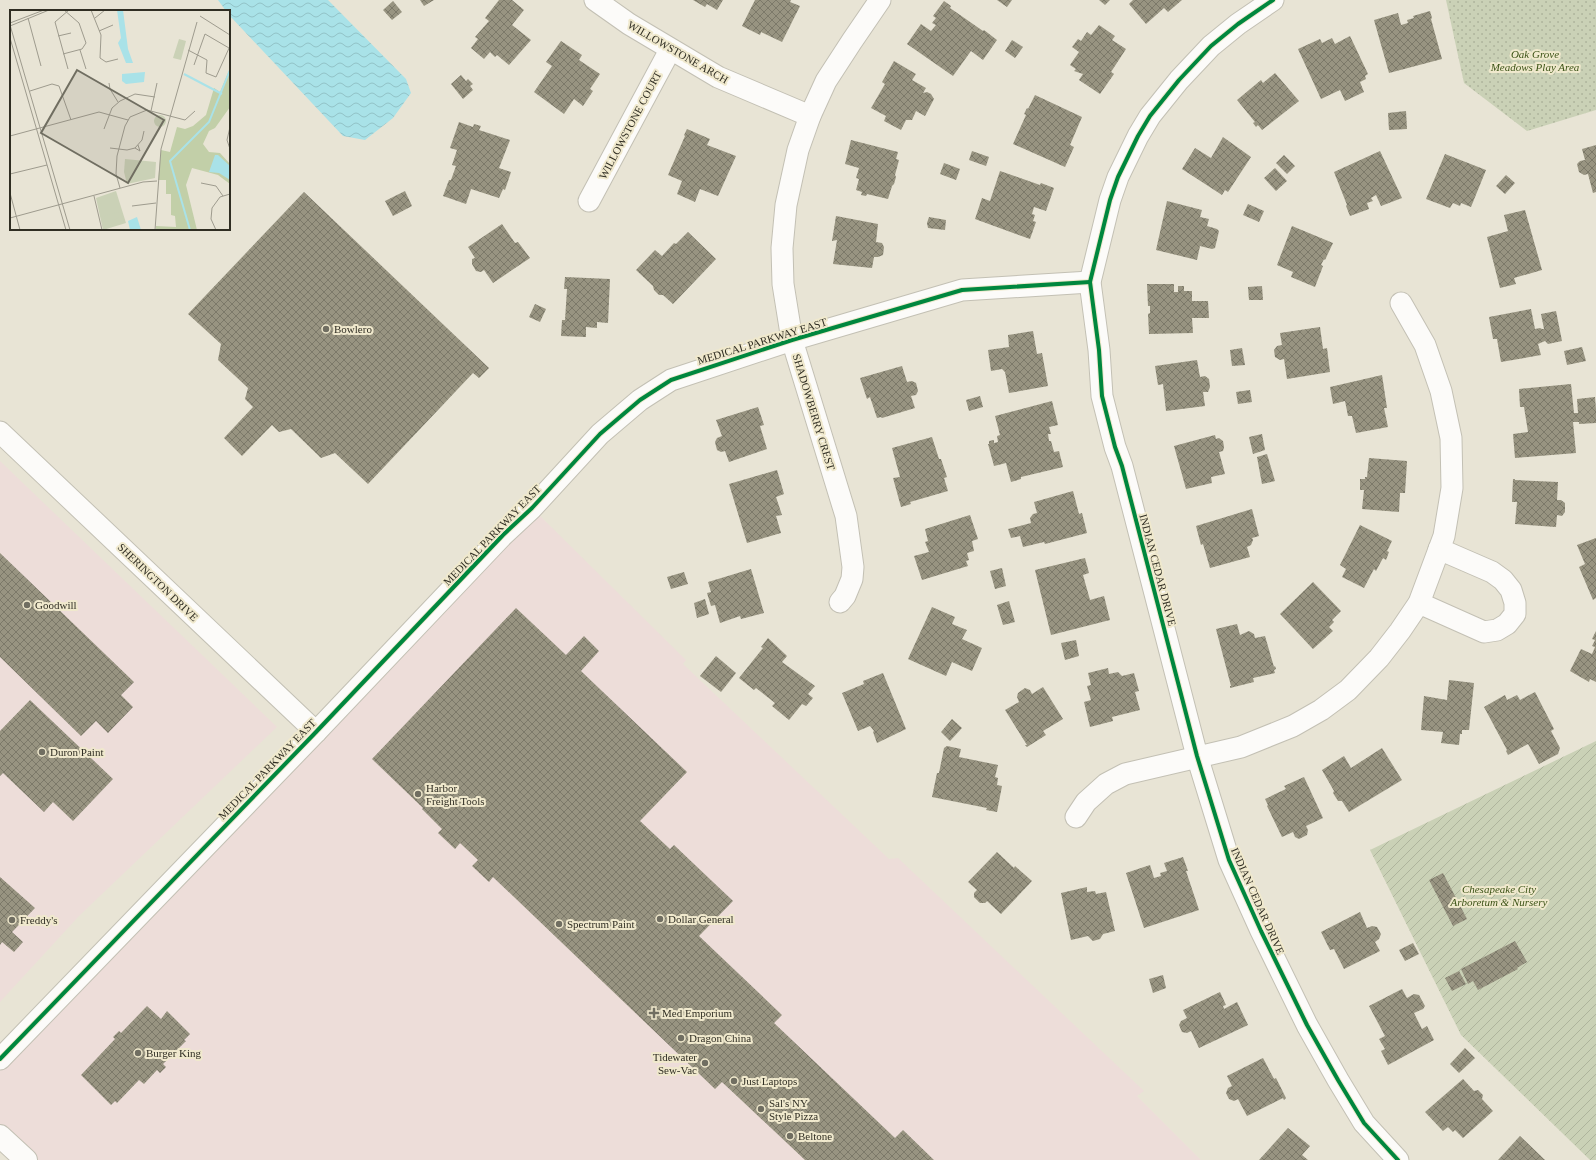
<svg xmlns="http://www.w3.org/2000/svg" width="1596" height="1160" viewBox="0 0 1596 1160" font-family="Georgia,serif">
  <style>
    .commercial { fill: #edddd9 }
    .park { fill: url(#park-dots) }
    .garden { fill: url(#garden-furrows) }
    .water { fill: url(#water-waves) }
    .building { fill: url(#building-cross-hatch) }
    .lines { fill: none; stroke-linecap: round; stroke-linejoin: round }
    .minor-casing { stroke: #c3c0b4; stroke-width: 23 }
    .primary-casing { stroke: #c3c0b4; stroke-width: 24 }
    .minor { stroke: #fcfbf9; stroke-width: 21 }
    .primary { stroke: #fcfbf9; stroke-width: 22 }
    .cycleway-casing { stroke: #f0e9cd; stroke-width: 6 }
    .cycleway { stroke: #00873e; stroke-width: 4 }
    .poi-dot { fill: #706e61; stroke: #f0e9cd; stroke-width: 1.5 }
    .labels { text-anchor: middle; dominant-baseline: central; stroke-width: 4; stroke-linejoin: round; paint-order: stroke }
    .street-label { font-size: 11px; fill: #302e23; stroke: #f0e9cd }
    .park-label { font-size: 11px; font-style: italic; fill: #3c5316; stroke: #f0e9cd }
    .poi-label { font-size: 11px; fill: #302e23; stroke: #f0e9cd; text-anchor: start }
    .inset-river { fill: none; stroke: #a9e2e8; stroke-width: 2 }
    .inset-road { fill: none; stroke: #9e9b8e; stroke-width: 1 }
    .view { fill: #706e61; fill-opacity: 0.15; stroke: #706e61; stroke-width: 2 }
    .inset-edge { fill: none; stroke: #302e23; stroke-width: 2 }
  </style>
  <defs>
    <pattern id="park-dots" width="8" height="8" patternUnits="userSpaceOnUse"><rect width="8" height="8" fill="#cad1b6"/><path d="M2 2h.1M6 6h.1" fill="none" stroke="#aeb49c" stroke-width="1.8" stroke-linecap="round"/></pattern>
    <pattern id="garden-furrows" width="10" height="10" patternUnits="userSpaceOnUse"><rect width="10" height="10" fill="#cad1b6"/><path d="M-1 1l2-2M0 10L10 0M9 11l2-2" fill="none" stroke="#aeb49c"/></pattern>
    <pattern id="water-waves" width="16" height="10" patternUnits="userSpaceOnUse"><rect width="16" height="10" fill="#a9e2e8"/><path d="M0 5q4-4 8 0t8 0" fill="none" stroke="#92c2c7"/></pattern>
    <pattern id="building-cross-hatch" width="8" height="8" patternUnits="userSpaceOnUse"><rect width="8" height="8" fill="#989481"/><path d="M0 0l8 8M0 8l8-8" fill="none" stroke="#7c7969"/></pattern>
  </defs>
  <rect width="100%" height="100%" fill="#e8e4d5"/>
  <!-- commercial -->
  <g class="commercial">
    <polygon points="0,461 277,727 79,916 0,1002"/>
    <polygon points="532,508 686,660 683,664 889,859 898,858 1144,1091 1137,1096 1201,1160 25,1160 0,1136 0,1059"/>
  </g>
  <!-- park -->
  <polygon class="park" points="1446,0 1596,0 1596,110 1527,131 1464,83"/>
  <!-- garden -->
  <polygon class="garden" points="1596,741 1596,1160 1590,1160 1461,1035 1370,850"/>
  <!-- water -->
  <polygon class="water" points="218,0 328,0 406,79 411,93 393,118 365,140 343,136 229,15 229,11 226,11"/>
  <!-- building -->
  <g class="building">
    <polygon points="420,0 434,0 424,6"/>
    <polygon points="499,0 512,0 524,10 512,25 531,40 509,65 497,55 495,57 490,52 484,59 471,48 478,39 475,37 489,21 485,18"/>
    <polygon points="693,0 723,0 717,10 707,4 705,7"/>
    <polygon points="755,0 791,0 790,2 800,6 782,42 761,32 760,35 742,26"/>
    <polygon points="997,0 1012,0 1007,7"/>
    <polygon points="1099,0 1110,0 1105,5"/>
    <polygon points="1133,0 1182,0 1168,12 1164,8 1146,24 1129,4"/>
    <polygon points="393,1 402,12 392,20 383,10"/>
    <polygon points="944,1 951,6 950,8 983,31 984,30 997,40 983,60 971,51 953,76 907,44 921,24 931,31 936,25 932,23 936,18 933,16"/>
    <polygon points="1430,11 1432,18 1431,19 1442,59 1389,73 1374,20 1398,13 1401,25 1408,23 1407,20 1414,18 1413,16"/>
    <polygon points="1099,25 1115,36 1112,40 1126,49 1111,72 1114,74 1100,94 1079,80 1083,74 1074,71 1076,69 1070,65 1079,52 1072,47 1078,39 1081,41 1087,32 1091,35"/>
    <polygon points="1350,36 1368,74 1365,76 1366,79 1360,82 1364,92 1345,101 1340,90 1321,99 1298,49 1320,39 1322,43 1332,38 1335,44"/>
    <polygon points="1012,40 1023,47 1015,58 1005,51"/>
    <polygon points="561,41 582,55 579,60 600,74 590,89 593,91 583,106 574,99 564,114 534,92 552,66 546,62"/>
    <polygon points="894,61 916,74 912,80 926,88 923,93 927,92 931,94 934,99 925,116 916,111 912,120 906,120 901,130 884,121 886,116 871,108 885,84 882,82"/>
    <polygon points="1275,73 1299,101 1262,130 1258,125 1256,127 1253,123 1255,122 1237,100 1261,80 1263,83"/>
    <polygon points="461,75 466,81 468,79 473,84 470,86 473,90 463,99 451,84"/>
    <polygon points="1035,95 1082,117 1070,145 1074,147 1065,167 1013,144 1026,115 1024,114 1027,108 1028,109"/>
    <polygon points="1406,111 1407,129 1389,130 1388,113"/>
    <polygon points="459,122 473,127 474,124 481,126 479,130 510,140 499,168 511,172 505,190 503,189 499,198 471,189 466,204 443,196 449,180 451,180 456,166 452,165 457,150 450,148"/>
    <polygon points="687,129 710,139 707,145 736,156 718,196 700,189 695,202 677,194 682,181 668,175 685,136 684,135"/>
    <polygon points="1223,137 1251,157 1228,192 1225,190 1222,195 1182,169 1195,148 1211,158"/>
    <polygon points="851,140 898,152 896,159 899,160 895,175 896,177 894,184 892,186 888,199 867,194 866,196 861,195 862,192 856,190 859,179 856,178 859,168 845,164"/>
    <polygon points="1596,145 1596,192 1593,193 1588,174 1584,175 1579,172 1577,164 1580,161 1585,160 1582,149"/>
    <polygon points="972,151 989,157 986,166 969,160"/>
    <polygon points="1380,151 1402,198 1381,206 1376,195 1371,198 1373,201 1367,203 1369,209 1350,216 1346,206 1347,205 1334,172"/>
    <polygon points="1445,154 1486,170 1471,207 1461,203 1460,206 1453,203 1450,208 1426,199"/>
    <polygon points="1284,155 1295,166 1287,174 1276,163"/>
    <polygon points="944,163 960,169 956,180 940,174"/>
    <polygon points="1275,168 1287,181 1276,191 1264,178"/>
    <polygon points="1000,171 1040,185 1041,183 1054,188 1046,211 1034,207 1032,214 1035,215 1033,221 1036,222 1030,239 975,219 982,198 990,201"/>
    <polygon points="1506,175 1515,183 1505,194 1496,186"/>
    <polygon points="405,191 412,206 393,216 385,201"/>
    <polygon points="304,192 489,368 479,378 473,373 368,484 335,453 321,458 291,429 279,432 272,425 242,456 224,438 253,407 245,399 248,388 218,360 221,344 188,314"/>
    <polygon points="1167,201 1202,210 1200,217 1209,219 1207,226 1217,229 1219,231 1215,248 1212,249 1200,246 1197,260 1156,250"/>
    <polygon points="1248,204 1264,211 1259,222 1243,215"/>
    <polygon points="1525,210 1542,270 1514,278 1516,284 1500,288 1487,237 1508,231 1504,215"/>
    <polygon points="836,216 878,224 876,242 882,243 884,247 883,255 878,257 874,257 872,268 833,264 837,240 832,241"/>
    <polygon points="929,217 946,220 945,230 928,228 927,223"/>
    <polygon points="502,224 515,243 518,242 530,258 493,283 484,270 481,272 476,271 472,264 472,259 475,258 468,247"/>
    <polygon points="1292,226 1333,243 1325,260 1324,259 1321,265 1323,266 1315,287 1291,277 1293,272 1277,265"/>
    <polygon points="688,232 716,259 673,304 663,295 659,295 654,290 653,286 636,270 655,250 662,256 674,243 676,244"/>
    <polygon points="565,277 610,279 608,323 597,322 597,328 586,327 586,337 561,336 562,320 565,320 567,289 564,289"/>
    <polygon points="1147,284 1174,284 1174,292 1178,292 1178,286 1184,286 1184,291 1192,291 1192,301 1208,301 1209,318 1192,318 1193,333 1149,334 1148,314 1150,313 1150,306 1148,306"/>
    <polygon points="1262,286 1263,300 1249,300 1248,287"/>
    <polygon points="535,304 546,309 540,322 529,317"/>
    <polygon points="1531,309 1535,329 1540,328 1542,329 1544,329 1541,314 1556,311 1562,341 1548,344 1545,341 1538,344 1541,355 1501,362 1497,339 1493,339 1489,317"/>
    <polygon points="1320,327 1323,349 1327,348 1330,372 1287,379 1284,359 1280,360 1275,357 1274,350 1277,346 1282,345 1280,333"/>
    <polygon points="1033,331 1037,354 1042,353 1048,386 1009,393 1005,372 1002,369 991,371 988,350 1009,347 1008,335"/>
    <polygon points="1582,347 1586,361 1567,365 1564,351"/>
    <polygon points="1242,348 1245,365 1232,366 1230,350"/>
    <polygon points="1197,360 1200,377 1205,376 1209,379 1210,387 1208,392 1203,392 1205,406 1166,411 1163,384 1158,385 1155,366"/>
    <polygon points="902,366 907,382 912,381 916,383 918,391 916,395 911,396 915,408 882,418 881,417 877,418 870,397 867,399 860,378"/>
    <polygon points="1382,375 1387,408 1384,408 1388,427 1356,433 1352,416 1348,416 1345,401 1333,404 1330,387"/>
    <polygon points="1571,384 1574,413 1578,413 1577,399 1595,397 1596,409 1596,423 1579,424 1579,422 1573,422 1576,453 1515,458 1513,434 1528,432 1524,407 1520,407 1519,389"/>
    <polygon points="1250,390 1252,402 1238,404 1236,392"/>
    <polygon points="980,396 983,407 969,411 966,400"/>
    <polygon points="1052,401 1058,425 1049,427 1051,434 1048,434 1049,441 1051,441 1054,452 1059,451 1063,467 1021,477 1021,479 1011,482 1006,463 994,466 988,444 989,444 989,441 994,440 994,443 998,442 997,436 1000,435 995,416"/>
    <polygon points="758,407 764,425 760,426 767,449 729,462 725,451 721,452 717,450 715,442 717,438 722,436 716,420"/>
    <polygon points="1262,434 1265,450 1253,454 1249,437"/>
    <polygon points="1215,435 1216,439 1219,438 1223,441 1224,447 1223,451 1219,452 1225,474 1211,477 1212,483 1186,489 1174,446"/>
    <polygon points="932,437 939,459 941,459 947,477 944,478 948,491 910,502 911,504 901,507 893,478 900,477 892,448"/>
    <polygon points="1267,454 1275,481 1262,484 1257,457"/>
    <polygon points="1369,458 1407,461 1405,493 1400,493 1399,512 1362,509 1364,490 1360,490 1360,479 1365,479 1365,477 1367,477"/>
    <polygon points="777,470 784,494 776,497 782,515 776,516 781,533 747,543 729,484"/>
    <polygon points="1513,479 1515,479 1515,480 1558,482 1557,500 1561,500 1565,503 1565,512 1562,516 1557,515 1556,527 1515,524 1517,502 1512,502"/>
    <polygon points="1073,491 1079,514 1082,513 1087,533 1045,544 1044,542 1023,547 1020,536 1011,538 1008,529 1031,523 1030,518 1033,514 1037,513 1034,502"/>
    <polygon points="1252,509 1259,536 1252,538 1253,540 1251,545 1247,547 1250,557 1210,568 1203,544 1201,545 1196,526"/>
    <polygon points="970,515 978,539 972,541 974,551 967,553 969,560 966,561 968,566 922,580 914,556 929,552 925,542 928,541 925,529"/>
    <polygon points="1360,525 1392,541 1387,551 1389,552 1386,560 1383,558 1376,571 1374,569 1364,588 1342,577 1346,569 1340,565"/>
    <polygon points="1596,538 1596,598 1593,600 1579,567 1585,564 1577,545"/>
    <polygon points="0,553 134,682 121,695 133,707 108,733 96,721 81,736 0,657"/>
    <polygon points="1085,558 1089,573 1083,575 1090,600 1104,596 1110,620 1051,635 1035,570"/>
    <polygon points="1002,568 1006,586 995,589 990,571"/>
    <polygon points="751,569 764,613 741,619 740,616 720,623 715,605 711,606 707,593 711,592 708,582"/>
    <polygon points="684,572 688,584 671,589 667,577"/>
    <polygon points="1313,582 1341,611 1332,620 1334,622 1329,627 1333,631 1313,649 1280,614"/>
    <polygon points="705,599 709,614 697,618 694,603"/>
    <polygon points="1009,601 1015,622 1003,625 997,605"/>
    <polygon points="932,607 955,617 952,624 967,630 962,639 982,648 972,671 952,662 946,676 908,659"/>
    <polygon points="516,608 566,655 584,636 599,651 581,671 687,772 640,821 670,849 674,845 733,901 699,936 782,1015 774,1023 895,1138 903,1130 934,1160 805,1160 722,1082 715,1089 493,877 489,882 472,866 478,860 460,843 455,849 438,833 442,829 422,809 423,808 372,759"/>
    <polygon points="1237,624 1240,635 1249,631 1254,634 1255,638 1265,636 1274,667 1275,666 1276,669 1274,670 1275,673 1253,678 1254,682 1230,688 1230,686 1231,686 1216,629"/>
    <polygon points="1596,631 1596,682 1590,679 1589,682 1570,671 1581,649 1592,654 1595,647 1592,646 1595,640 1592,639"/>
    <polygon points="768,638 787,656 782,662 815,686 808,694 813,698 806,706 802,704 789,720 772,706 775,703 756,688 754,690 739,678 763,648 761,647"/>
    <polygon points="1076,640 1079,656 1065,660 1061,643"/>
    <polygon points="716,656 736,673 721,692 700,676"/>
    <polygon points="1108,668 1109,674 1118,672 1122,676 1134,673 1139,691 1135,692 1140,710 1112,717 1113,721 1090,727 1084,702 1091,700 1087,686 1091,685 1088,673"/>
    <polygon points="883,673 906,729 877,743 873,732 874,731 870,726 858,731 842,693 864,684 863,681"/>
    <polygon points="1449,680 1474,683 1469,730 1462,730 1462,734 1460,734 1459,745 1441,743 1443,732 1421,730 1424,696 1447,700"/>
    <polygon points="1043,687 1063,719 1043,731 1046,735 1027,747 1025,745 1027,745 1005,710 1019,702 1017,697 1018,693 1025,688 1030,690 1032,694"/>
    <polygon points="1535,692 1554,729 1551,731 1560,748 1558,754 1539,764 1528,744 1508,755 1506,751 1507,750 1484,707 1505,695 1507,700 1517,695 1520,700"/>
    <polygon points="30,700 113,779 73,821 53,802 44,812 3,773 0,776 0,731"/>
    <polygon points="952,719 962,728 950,741 941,732"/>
    <polygon points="947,746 961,749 959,757 998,765 995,777 998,778 997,785 1002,786 997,812 986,810 987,808 932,797 937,773 939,773 944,748"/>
    <polygon points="1382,748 1402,780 1349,812 1342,801 1338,801 1333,793 1334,791 1322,770 1344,756 1351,768"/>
    <polygon points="1304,777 1323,818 1306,826 1308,830 1307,835 1299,839 1295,837 1293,832 1282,837 1267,806 1268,805 1265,799 1286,789 1284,786"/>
    <polygon points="997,852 1014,868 1015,866 1032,881 1001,914 987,901 985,903 980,903 974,897 974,893 977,890 968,882"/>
    <polygon points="1183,857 1188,871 1186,871 1199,910 1144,928 1126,873 1150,865 1154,878 1161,876 1160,873 1167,871 1164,863"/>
    <polygon points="1443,873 1467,919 1453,926 1429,880"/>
    <polygon points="0,877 35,908 12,932 23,942 14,952 2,942 0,945"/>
    <polygon points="1087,887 1087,892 1095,891 1096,894 1106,892 1115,931 1103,934 1100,939 1093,941 1088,936 1071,940 1061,893"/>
    <polygon points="1360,912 1367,928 1372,926 1377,927 1381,934 1379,939 1375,942 1380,951 1344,969 1334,949 1330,950 1321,932"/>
    <polygon points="1515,941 1527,962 1517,968 1518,969 1478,990 1473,981 1468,984 1461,969"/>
    <polygon points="1413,943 1419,954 1405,961 1399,950"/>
    <polygon points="1459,971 1466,984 1452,991 1445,978"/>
    <polygon points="1163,975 1166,988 1153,993 1149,979"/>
    <polygon points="1402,989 1407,998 1414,994 1419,995 1425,1006 1423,1009 1414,1013 1422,1029 1427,1026 1434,1040 1388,1065 1381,1051 1385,1049 1379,1039 1385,1036 1369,1006"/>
    <polygon points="1220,992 1226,1005 1223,1006 1224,1009 1237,1002 1248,1025 1199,1048 1191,1031 1187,1033 1182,1032 1179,1025 1181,1021 1187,1018 1183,1010"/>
    <polygon points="147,1006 161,1019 167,1011 190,1034 184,1040 186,1041 163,1064 166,1067 160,1073 157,1070 144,1084 139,1080 117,1103 115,1101 111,1105 81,1075 115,1039 113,1037 119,1031 121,1033"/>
    <polygon points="1465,1048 1475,1058 1459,1073 1450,1064"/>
    <polygon points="1263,1058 1274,1079 1276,1078 1286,1098 1284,1100 1283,1098 1247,1116 1238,1099 1234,1101 1229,1099 1226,1093 1228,1088 1232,1086 1227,1076"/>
    <polygon points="1463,1079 1474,1091 1478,1090 1483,1095 1482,1099 1493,1111 1463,1138 1455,1130 1453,1132 1448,1127 1443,1131 1425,1112"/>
    <polygon points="1288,1128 1310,1146 1302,1155 1308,1160 1259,1160"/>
    <polygon points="1520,1136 1545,1160 1498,1160"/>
  </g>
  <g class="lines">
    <defs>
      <g id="minor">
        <polyline points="595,0 629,24 718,77 810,116"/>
        <polyline points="1273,0 1238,24 1211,46 1179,80 1150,116 1138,136 1118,177 1110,200 1090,282 1099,350 1102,396 1115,447 1122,466 1197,756 1229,860 1261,931 1307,1025 1338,1080 1364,1123 1398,1160"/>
        <polyline points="589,201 670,50"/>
        <polyline points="0,432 316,732"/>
        <polyline points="840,602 845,596 852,579 853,567 846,516 792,340 783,284 782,248 786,205 798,150 810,116 826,81 852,41 880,0"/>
        <polyline points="1419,603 1484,632 1497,630 1507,624 1515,614 1515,603 1511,590 1503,580 1492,572 1439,549"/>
        <polyline points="1076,817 1086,802 1106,784 1125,774 1241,747 1293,726 1321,710 1348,690 1379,658 1400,631 1419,603 1444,536 1452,488 1451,438 1441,391 1425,345 1401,303"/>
        <polyline points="0,1059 316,732 503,535 532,508 600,434 640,400 671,380 792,340 962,290 1090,282"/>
      </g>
      <polyline id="primary" points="0,1136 26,1160"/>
    </defs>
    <!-- minor casing -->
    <use href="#minor" class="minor-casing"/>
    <!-- primary casing -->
    <use href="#primary" class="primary-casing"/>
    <!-- minor -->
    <use href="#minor" class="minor"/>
    <!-- primary -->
    <use href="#primary" class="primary"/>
    <defs>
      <g id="cycleway">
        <polyline points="1273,0 1238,24 1211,46 1179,80 1150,116 1138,136 1118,177 1110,200 1090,282 1099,350 1102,396 1115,447 1122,466 1197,756 1229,860 1261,931 1307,1025 1338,1080 1364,1123 1398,1160"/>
        <polyline points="0,1059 316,732 503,535 532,508 600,434 640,400 671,380 792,340 962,290 1090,282"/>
      </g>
    </defs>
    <!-- cycleway casing -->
    <use href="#cycleway" class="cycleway-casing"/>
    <!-- cycleway -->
    <use href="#cycleway" class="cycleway"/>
  </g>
  <!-- markers -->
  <g class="poi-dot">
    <circle cx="326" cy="329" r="4"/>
    <circle cx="27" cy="605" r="4"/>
    <circle cx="42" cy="752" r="4"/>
    <circle cx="418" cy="794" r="4"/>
    <circle cx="660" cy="919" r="4"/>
    <circle cx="12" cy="920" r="4"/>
    <circle cx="559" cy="924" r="4"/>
    <path d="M652 1007h4v4h4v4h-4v4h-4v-4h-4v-4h4z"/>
    <circle cx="681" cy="1038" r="4"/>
    <circle cx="138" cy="1053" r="4"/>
    <circle cx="705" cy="1063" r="4"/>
    <circle cx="734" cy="1081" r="4"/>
    <circle cx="761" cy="1109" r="4"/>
    <circle cx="790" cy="1136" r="4"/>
  </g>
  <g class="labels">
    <!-- street labels -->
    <g class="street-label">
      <text transform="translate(678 52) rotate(30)">WILLOWSTONE ARCH</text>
      <text transform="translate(630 125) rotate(-62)">WILLOWSTONE COURT</text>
      <text transform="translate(762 341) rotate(-17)">MEDICAL PARKWAY EAST</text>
      <text transform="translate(814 412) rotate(73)">SHADOWBERRY CREST</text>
      <text transform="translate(492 535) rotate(-46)">MEDICAL PARKWAY EAST</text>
      <text transform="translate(1158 570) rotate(75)">INDIAN CEDAR DRIVE</text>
      <text transform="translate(158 582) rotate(44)">SHERINGTON DRIVE</text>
      <text transform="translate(267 769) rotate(-46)">MEDICAL PARKWAY EAST</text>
      <text transform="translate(1258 901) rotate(66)">INDIAN CEDAR DRIVE</text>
    </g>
    <!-- park labels -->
    <g class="park-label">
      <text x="1535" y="54">Oak Grove<tspan x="1535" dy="13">Meadows Play Area</tspan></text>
      <text x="1499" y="889">Chesapeake City<tspan x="1499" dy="13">Arboretum &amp; Nursery</tspan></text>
    </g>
    <!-- poi labels -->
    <g class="poi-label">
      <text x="334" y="329">Bowlero</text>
      <text x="35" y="605">Goodwill</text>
      <text x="50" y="752">Duron Paint</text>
      <text x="426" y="788">Harbor<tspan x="426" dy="13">Freight Tools</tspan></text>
      <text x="668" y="919">Dollar General</text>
      <text x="20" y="920">Freddy's</text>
      <text x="567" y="924">Spectrum Paint</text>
      <text x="662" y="1013">Med Emporium</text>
      <text x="689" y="1038">Dragon China</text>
      <text x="146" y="1053">Burger King</text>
      <text x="697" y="1057" text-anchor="end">Tidewater<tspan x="697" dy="13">Sew-Vac</tspan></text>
      <text x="742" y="1081">Just Laptops</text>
      <text x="769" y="1103">Sal's NY<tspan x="769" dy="13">Style Pizza</tspan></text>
      <text x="798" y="1136">Beltone</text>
    </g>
  </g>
  <!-- overview -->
  <g transform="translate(10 10)">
    <rect width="220" height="220" fill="#e8e4d5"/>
    <path d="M 220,58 L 220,97 L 205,118 L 199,121 L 193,134 L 199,142 L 210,143 L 220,154 L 220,174 L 208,165 L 182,158 L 176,175 L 187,220 L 146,220 L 146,216 L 166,217 L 165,206 L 161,205 L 161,184 L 156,184 L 156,170 L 148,170 L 151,140 L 160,142 L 167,117 L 175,119 L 183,116 L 196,105 L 204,78 L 210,82 Z" fill="#c2cfa8"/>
    <path d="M144 111a6 6 0 1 1 12 0a6 6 0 1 1-12 0ZM 106,181 L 116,213 L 93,220 L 86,188 Z" fill="#cad1b6"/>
    <path d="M 115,149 L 146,152 L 145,168 L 117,174 L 114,162 Z" fill="#cad1b6"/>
    <path d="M 169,29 L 176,31 L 171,50 L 163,48 ZM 108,202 L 109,208 L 96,212 L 94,206 Z" fill="#cad1b6"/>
    <path d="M 107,0 L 113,0 L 118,39 L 123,53 L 116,53 L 108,33 L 111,28 ZM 135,62 L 134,72 L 116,74 L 112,71 L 112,64 ZM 205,145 L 208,145 L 220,156 L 220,170 L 209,163 L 199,162 ZM 127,207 L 131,220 L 120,220 L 118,211 Z" fill="#a9e2e8"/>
    <path class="inset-river" d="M 174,64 L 212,84M 180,220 L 160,151 L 199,112 L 220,60"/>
    <path class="inset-road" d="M 81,0 L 91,25 L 90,48 L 96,52 L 108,49M 190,6 L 220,25M 18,8 L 31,56M 85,8 L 95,0M 0,13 L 34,0M 0,15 L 60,220M 0,16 L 39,0M 89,21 L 103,15M 48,26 L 61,23M 0,28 L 56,220M 70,40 L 76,59M 178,40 L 197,50 L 196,63 L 206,67 L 220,36M 53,44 L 72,39 L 76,33 L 69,13 L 54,0M 184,55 L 195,24 L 219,38M 58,59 L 45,12 L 59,0M 99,73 L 100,79 L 108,92M 20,81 L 42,74 L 49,76 L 61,110M 141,101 L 147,73M 220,117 L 217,130 L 220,139M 94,119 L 102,98 L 110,91 L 125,84 L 145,87M 0,126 L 89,102 L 118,110M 100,138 L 117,140 L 125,138 L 132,130 L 134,121M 125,138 L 130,141 L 128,135M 0,164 L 37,155M 191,173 L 206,176 L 213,186M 110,178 L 106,164 L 107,146 L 115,116 L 120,107 L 137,100 L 175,110 L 185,101M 0,183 L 10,220M 84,186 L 92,220M 122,196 L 146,193M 0,208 L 133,172 L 147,171M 145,220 L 151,139 L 187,12M 206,220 L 201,209 L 202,198 L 210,187 L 220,184"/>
    <path class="view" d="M 67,60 L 154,110 L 118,173 L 31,123 Z"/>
    <rect width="220" height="220" class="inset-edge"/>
  </g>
</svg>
